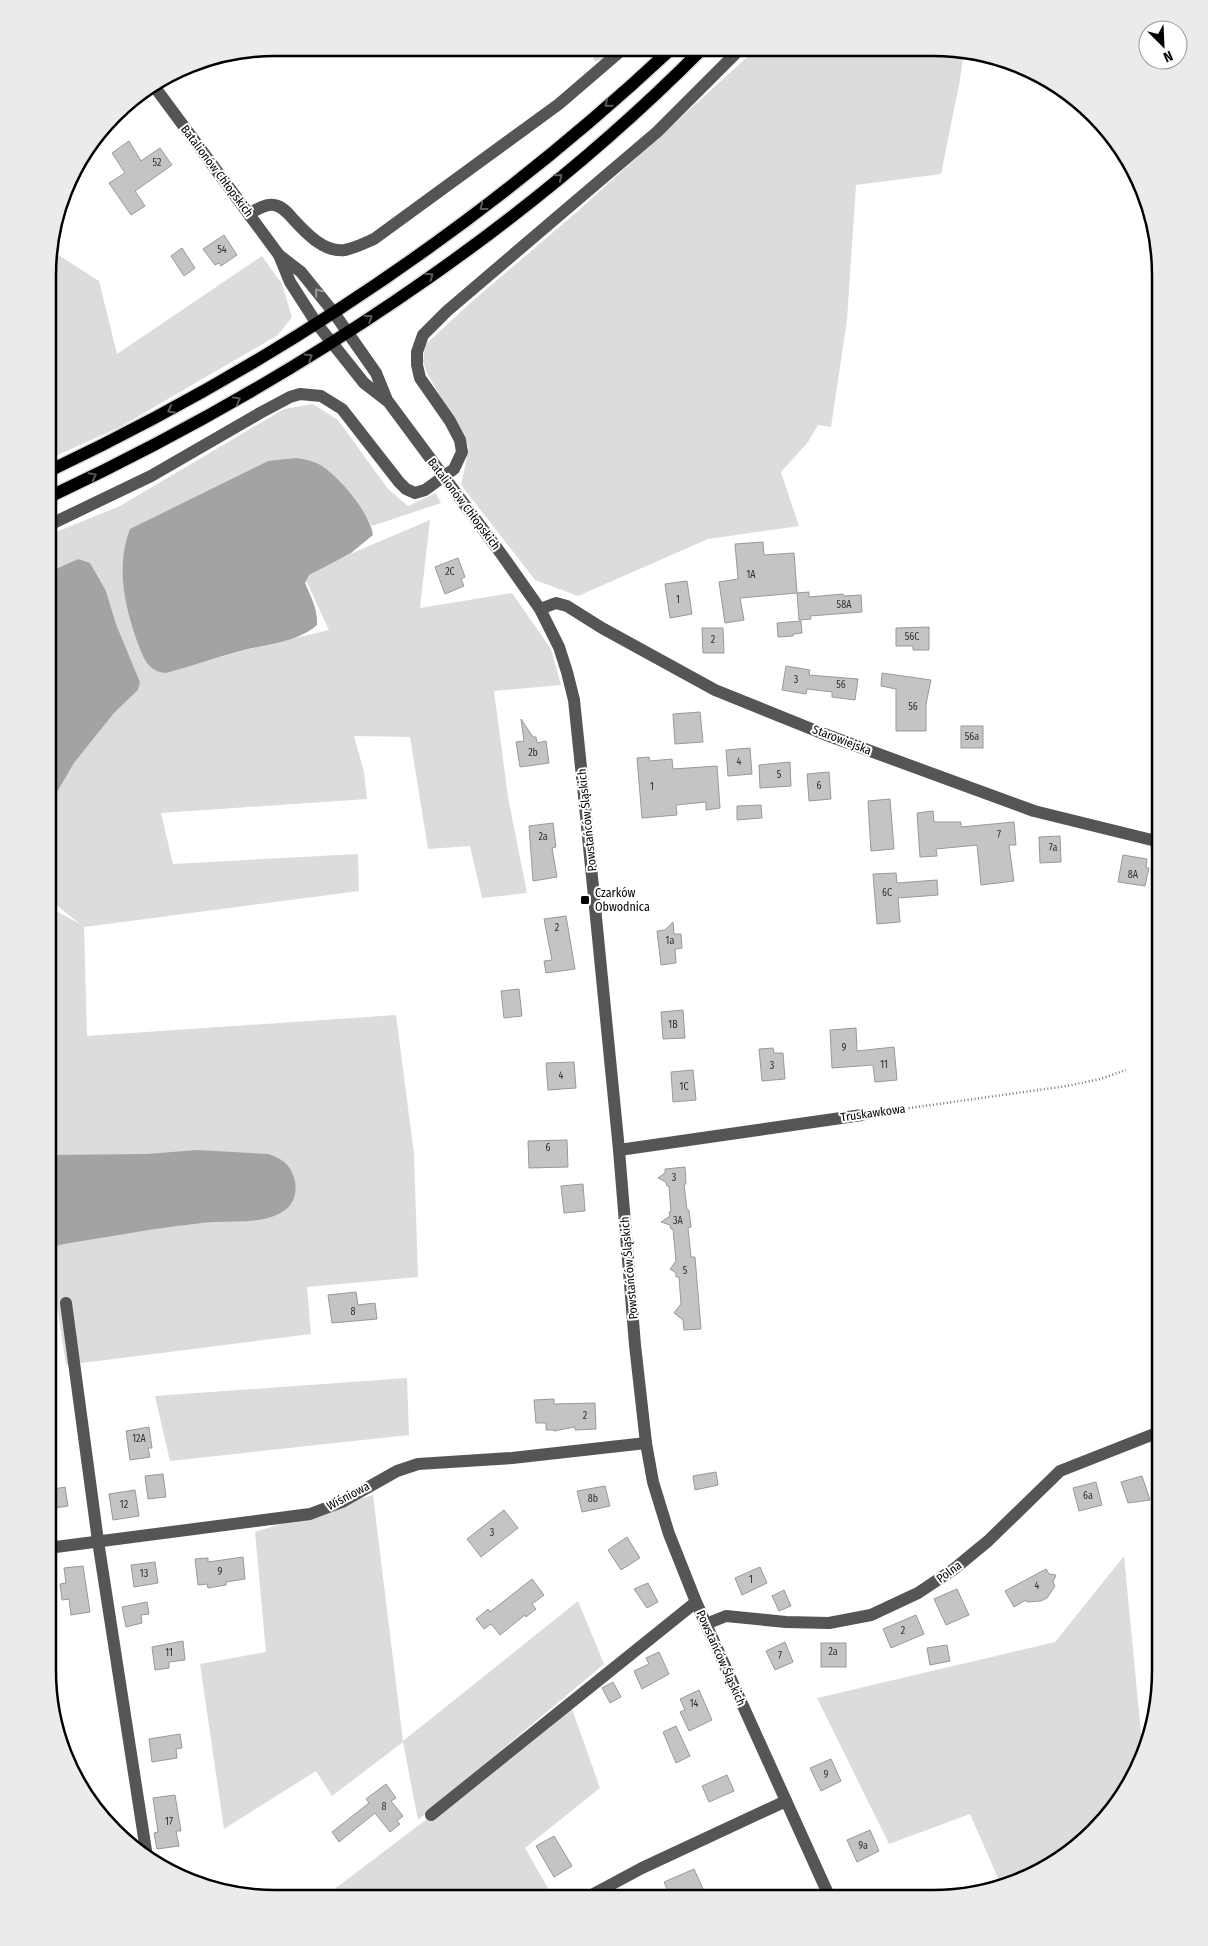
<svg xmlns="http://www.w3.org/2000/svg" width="1208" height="1946" viewBox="0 0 1208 1946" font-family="'Fira Sans Condensed',sans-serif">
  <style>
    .green { fill: #dcdcdc }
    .water { fill: #a3a3a3 }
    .building { fill: #c4c4c4; stroke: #999 }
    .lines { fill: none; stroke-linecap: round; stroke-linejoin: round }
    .major-casing { stroke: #dbdbdb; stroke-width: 15 }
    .path { stroke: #777; stroke-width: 2.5; stroke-dasharray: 1 2.5; stroke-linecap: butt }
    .minor { stroke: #555; stroke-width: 12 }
    .major { stroke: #000; stroke-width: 12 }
    .oneway { stroke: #595959 }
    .oneway2 { stroke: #999 }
    .poi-dot { fill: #000; stroke: #fff; stroke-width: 2 }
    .labels { text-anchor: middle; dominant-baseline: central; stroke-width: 4; stroke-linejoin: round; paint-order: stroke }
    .number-label { font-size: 10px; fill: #313131 }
    .street-label { font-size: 12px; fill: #000; stroke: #fff }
    .poi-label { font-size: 12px; fill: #000; stroke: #fff; text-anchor: start }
    .rim { fill: none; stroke: #000; stroke-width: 2.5 }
  </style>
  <rect width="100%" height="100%" fill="#fff"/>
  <!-- green -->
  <g class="green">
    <polygon points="587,48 623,49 612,59 595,61"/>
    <polygon points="756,49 964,50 960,80 941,174 856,185 847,320 831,427 818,425 808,442 781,472 799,526 708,539 578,596 535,580 461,485 469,447 427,373 423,361 425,345 468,305 578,211"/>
    <polygon points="49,249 99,281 117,354 262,256 282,284 292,317 278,335 120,427 49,459"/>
    <polygon points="313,404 338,420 388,489 408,506 436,493 441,503 372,526 363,511 341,483 166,673 245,650 329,630 303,574 430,520 420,608 512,593 551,649 561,685 494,691 508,797 527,893 482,898 470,846 428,849 410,737 354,736 364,772 367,799 161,813 173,864 358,854 359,891 84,927 87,1036 396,1015 414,1154 418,1277 307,1287 311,1334 66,1365 57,1305 48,1292 49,907 80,924 49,899 49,806 74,763 114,713 138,690 140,682 116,624 106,591 78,559 49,572 49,535 120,506 284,409"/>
    <polygon points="407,1378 409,1435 170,1461 155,1396"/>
    <polygon points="373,1495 403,1741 578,1601 604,1664 418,1820 403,1742 332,1796 316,1771 224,1829 200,1664 266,1652 255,1532"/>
    <polygon points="1124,1556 1143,1754 1114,1809 1071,1852 1020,1881 1001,1885 970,1814 889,1844 817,1698 1055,1642"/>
    <polygon points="572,1709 600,1788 525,1848 553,1897 337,1897 332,1891"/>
  </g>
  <!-- water -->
  <g class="water">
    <path d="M 296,458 C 304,459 314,461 322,466 C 340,478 370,513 373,535 L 351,553 L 309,575 L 305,583 C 311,597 318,610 317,625 C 298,642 268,644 244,650 C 218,657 192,666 166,673 C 162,672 157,672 155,670 C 145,665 141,651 137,641 C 124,604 116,567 130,529 L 268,461 Z"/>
    <polygon points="78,559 90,563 106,591 116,624 140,682 138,690 114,713 74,763 49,806 49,572"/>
    <path d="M 197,1150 L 268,1154 C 280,1158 289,1163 293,1175 C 298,1187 296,1202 285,1210 C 265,1224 239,1221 215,1222 C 203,1222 190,1225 177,1226 C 139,1231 102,1238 64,1244 L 56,1246 L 48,1252 L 48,1155 L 147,1154 Z"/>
  </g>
  <!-- building -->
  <g class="building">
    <polygon points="129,141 141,161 160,148 172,165 135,191 145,206 131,215 109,183 125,173 112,153"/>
    <polygon points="224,235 237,255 221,266 219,263 215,265 203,249"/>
    <polygon points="182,248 195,268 184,276 171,256"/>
    <polygon points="763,542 764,555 794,553 797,593 740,598 744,620 725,623 719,582 738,579 735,544"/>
    <polygon points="458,558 465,577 461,579 464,586 445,594 435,567"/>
    <polygon points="687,581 692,614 670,618 665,584"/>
    <polygon points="809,592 809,597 843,594 843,596 861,595 862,612 810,616 811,619 799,620 797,593"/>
    <polygon points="801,621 802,633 793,634 793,636 778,637 777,623"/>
    <polygon points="929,627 929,650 913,650 913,646 896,646 896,628"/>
    <polygon points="702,628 723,628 724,653 703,653"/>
    <polygon points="786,666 810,670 809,675 858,679 855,700 832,697 832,692 807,689 806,694 782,690"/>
    <polygon points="882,673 931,680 926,704 926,731 896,731 896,689 881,686"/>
    <polygon points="700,712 703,742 675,744 673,714"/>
    <polygon points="521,719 533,737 536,737 537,743 546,741 549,763 520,767 516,742 524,741"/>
    <rect x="961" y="726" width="22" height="22"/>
    <polygon points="750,748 752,774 728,776 726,750"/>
    <polygon points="649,757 650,761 672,759 673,769 717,766 720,808 706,810 706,802 676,805 677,815 642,818 637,758"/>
    <polygon points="790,762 791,786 760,788 759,765"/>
    <polygon points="829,772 831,799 809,801 807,774"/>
    <polygon points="890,799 894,849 871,851 868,801"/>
    <polygon points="761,805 762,818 737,820 737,806"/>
    <polygon points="933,811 934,822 961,822 961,827 1014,822 1016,845 1009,845 1014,881 981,885 977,845 936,849 937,856 920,857 917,813"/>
    <polygon points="553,823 556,847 552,848 557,877 533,881 529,826"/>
    <polygon points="1060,836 1061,862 1040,863 1039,837"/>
    <polygon points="1123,855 1147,859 1146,868 1149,868 1145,886 1118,882"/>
    <polygon points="896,873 897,883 937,880 938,895 898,898 900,922 877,924 873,874"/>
    <polygon points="566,916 575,969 546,973 544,961 552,960 544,919"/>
    <polygon points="673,922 674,934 681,934 682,948 675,949 676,963 661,965 657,931 665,930"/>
    <polygon points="519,989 522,1016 504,1018 501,991"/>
    <polygon points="683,1010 685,1038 663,1039 661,1012"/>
    <polygon points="856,1028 857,1051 894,1047 897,1080 875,1082 873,1065 832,1068 830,1030"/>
    <polygon points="773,1048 774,1053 783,1053 785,1079 762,1081 759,1049"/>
    <polygon points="574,1062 576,1088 548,1090 546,1063"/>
    <polygon points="693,1070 696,1100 673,1102 671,1072"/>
    <polygon points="567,1140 568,1167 529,1168 528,1141"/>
    <polygon points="685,1167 686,1184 684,1184 687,1210 689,1210 691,1227 688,1228 691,1257 695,1257 701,1329 684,1330 683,1320 674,1313 681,1304 679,1277 676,1277 676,1273 670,1269 676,1261 673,1229 671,1229 670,1225 661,1222 670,1216 669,1212 671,1212 669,1186 667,1186 666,1182 658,1178 665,1173 665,1169"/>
    <polygon points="583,1184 585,1211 564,1213 561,1186"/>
    <polygon points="356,1292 358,1305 375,1303 377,1319 332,1323 328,1295"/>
    <polygon points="554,1399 554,1404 595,1403 596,1429 575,1430 575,1427 554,1431 554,1430 546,1430 546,1423 536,1423 534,1400"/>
    <polygon points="149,1427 152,1448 148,1448 150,1457 130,1460 126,1431"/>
    <polygon points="716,1472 718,1485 695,1490 693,1476"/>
    <polygon points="163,1474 166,1497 148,1499 145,1476"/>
    <polygon points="1142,1476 1150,1500 1128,1503 1121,1482"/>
    <polygon points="1096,1482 1102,1505 1079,1511 1073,1488"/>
    <polygon points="605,1486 610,1506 582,1512 577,1491"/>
    <polygon points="65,1487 68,1506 48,1509 48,1490"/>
    <polygon points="135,1490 139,1516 113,1520 109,1494"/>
    <polygon points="504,1510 518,1528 481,1557 467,1539"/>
    <polygon points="627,1537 640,1558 621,1570 608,1550"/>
    <polygon points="243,1557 245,1579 226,1582 226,1585 208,1588 207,1584 198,1585 195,1559 208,1558 208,1562"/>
    <polygon points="155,1562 158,1583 134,1587 131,1565"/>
    <polygon points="83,1566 90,1612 71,1615 69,1599 62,1600 60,1584 66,1583 64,1568"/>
    <polygon points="760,1567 767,1583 742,1595 735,1578"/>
    <polygon points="1046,1569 1049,1574 1056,1575 1053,1582 1055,1586 1047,1598 1041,1601 1027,1602 1026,1600 1014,1607 1005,1591"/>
    <polygon points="532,1579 544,1595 532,1604 536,1609 526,1617 525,1615 500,1635 491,1624 484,1629 476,1619 488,1609 490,1612"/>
    <polygon points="648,1583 658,1602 647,1608 634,1589"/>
    <polygon points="957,1589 969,1615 946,1625 934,1599"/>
    <polygon points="784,1590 791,1606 779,1611 772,1596"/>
    <polygon points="147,1602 149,1614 141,1615 142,1623 126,1627 122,1607"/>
    <polygon points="916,1615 924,1634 891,1648 883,1629"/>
    <polygon points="183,1641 185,1660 169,1662 169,1668 155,1670 152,1647"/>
    <polygon points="785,1642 793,1662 775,1670 766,1651"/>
    <rect x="821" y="1643" width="25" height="24"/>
    <polygon points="947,1645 950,1661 930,1665 927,1648"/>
    <polygon points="659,1652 669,1674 642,1689 634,1671 649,1664 646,1658"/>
    <polygon points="613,1682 621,1697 610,1703 602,1688"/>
    <polygon points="699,1690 712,1720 689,1731 680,1712 685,1710 680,1699"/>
    <polygon points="676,1726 690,1756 676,1763 663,1732"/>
    <polygon points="180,1734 182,1748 176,1749 177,1758 152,1762 149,1739"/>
    <polygon points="831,1759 841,1781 821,1791 810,1768"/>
    <polygon points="727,1775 734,1791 709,1802 702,1786"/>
    <polygon points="386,1784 396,1798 391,1801 403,1816 397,1821 400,1824 390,1832 375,1813 339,1842 332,1832 369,1803 366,1799"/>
    <polygon points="175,1795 181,1831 176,1831 179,1846 157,1849 154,1833 158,1832 153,1798"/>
    <polygon points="870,1830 879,1851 857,1862 847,1840"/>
    <polygon points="554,1836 572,1866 554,1877 536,1846"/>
    <polygon points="694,1869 704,1891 687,1898 671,1898 664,1882"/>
  </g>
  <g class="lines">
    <defs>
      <g id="major">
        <path d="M 49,471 C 277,363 487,221 671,49"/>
        <path d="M 49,497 C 285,386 518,235 702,49"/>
      </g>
    </defs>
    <!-- major casing -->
    <use href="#major" class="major-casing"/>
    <!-- path -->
    <polyline class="path" points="874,1113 1067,1086 1100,1079 1126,1070"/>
    <!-- minor -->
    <g class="minor">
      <polyline points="154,86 279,255 290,282 317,324 364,383 386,400"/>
      <path d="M 249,214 C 256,210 266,203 274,205 C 282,206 288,213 293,219 C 305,232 324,253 345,250 C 355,248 365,243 374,239 L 559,104 L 623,49"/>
      <polyline points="279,255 301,272 334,313 376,373 387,400 502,555 540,609 559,647 567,672 574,700 584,796 619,1150 635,1345 646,1443 653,1482 669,1534 696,1602 830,1898"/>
      <polyline points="49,525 151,476 260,413 290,397 300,394 321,396 342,409 399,482 406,489 415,493 425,490 454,469 462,452 460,440 450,421 420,378 417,365 417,352 423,335 447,311 657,132 740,49"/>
      <polyline points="540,609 556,603 567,606 602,628 715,690 824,734 1034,811 1160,842"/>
      <polyline points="619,1150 862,1115"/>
      <polyline points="66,1303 98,1541 147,1857"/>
      <polyline points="48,1548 310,1514 342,1502 397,1471 418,1464 512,1458 646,1443"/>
      <polyline points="706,1624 726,1616 786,1622 829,1623 871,1615 918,1593 954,1569 988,1541 1060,1471 1154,1434 1160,1434"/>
      <polyline points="431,1815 696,1602"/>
      <polyline points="586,1898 642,1868 786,1801"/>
    </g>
    <!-- major -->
    <use href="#major" class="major"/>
  </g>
  <!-- one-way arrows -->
  <defs><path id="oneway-chevron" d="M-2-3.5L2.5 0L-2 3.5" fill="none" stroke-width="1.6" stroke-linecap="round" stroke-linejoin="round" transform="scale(1.25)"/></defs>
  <g class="oneway">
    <use href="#oneway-chevron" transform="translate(608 104) rotate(139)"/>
    <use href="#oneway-chevron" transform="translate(559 177) rotate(-40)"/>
    <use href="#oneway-chevron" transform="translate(483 207) rotate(143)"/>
    <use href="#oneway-chevron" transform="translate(430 276) rotate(-36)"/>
    <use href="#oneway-chevron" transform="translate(369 318) rotate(-33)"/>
    <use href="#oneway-chevron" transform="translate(309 357) rotate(-32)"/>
    <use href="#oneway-chevron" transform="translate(237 400) rotate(-29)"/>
    <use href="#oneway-chevron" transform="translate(171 410) rotate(152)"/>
    <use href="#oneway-chevron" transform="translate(93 476) rotate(-26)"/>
  </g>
  <use class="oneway2" href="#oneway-chevron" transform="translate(318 292) rotate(-128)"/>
  <!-- markers -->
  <rect class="poi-dot" x="580" y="895" width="10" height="10" rx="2.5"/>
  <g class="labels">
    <!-- number labels -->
    <g class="number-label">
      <text x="157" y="163">52</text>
      <text x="222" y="250">54</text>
      <text x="450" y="572">2C</text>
      <text x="751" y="575">1A</text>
      <text x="678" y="600">1</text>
      <text x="844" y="605">58A</text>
      <text x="912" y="637">56C</text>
      <text x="713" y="640">2</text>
      <text x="796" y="680">3</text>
      <text x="841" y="685">56</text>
      <text x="913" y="707">56</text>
      <text x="972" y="737">56a</text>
      <text x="533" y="753">2b</text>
      <text x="739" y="762">4</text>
      <text x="779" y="775">5</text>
      <text x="819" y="786">6</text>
      <text x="652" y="787">1</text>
      <text x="999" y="835">7</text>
      <text x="543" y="837">2a</text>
      <text x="1053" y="848">7a</text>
      <text x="1133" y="875">8A</text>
      <text x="887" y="893">6C</text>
      <text x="557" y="928">2</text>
      <text x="670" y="941">1a</text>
      <text x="673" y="1025">1B</text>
      <text x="844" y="1048">9</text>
      <text x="884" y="1065">11</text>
      <text x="772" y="1066">3</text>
      <text x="561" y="1076">4</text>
      <text x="684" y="1087">1C</text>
      <text x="548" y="1148">6</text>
      <text x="674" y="1178">3</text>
      <text x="678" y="1221">3A</text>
      <text x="685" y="1271">5</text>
      <text x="353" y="1312">8</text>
      <text x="585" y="1416">2</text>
      <text x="139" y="1439">12A</text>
      <text x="1088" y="1496">6a</text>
      <text x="593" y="1499">8b</text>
      <text x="124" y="1505">12</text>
      <text x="492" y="1533">3</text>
      <text x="220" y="1572">9</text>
      <text x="144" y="1574">13</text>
      <text x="751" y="1580">1</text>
      <text x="1037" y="1586">4</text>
      <text x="903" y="1631">2</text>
      <text x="833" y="1652">2a</text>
      <text x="169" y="1653">11</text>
      <text x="780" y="1656">7</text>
      <text x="694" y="1704">14</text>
      <text x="826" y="1775">9</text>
      <text x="384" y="1807">8</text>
      <text x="169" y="1822">17</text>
      <text x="863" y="1846">9a</text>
    </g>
    <!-- street labels -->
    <g class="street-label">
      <text transform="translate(217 171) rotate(53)">Batalionów Chłopskich</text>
      <text transform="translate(464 504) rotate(53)">Batalionów Chłopskich</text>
      <text transform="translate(842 740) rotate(21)">Starowiejska</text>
      <text transform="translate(587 820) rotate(-96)">Powstańców Śląskich</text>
      <text transform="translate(873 1113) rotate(-8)">Truskawkowa</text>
      <text transform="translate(629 1268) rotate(-95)">Powstańców Śląskich</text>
      <text transform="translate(348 1496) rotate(-28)">Wiśniowa</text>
      <text transform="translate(949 1572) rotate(-36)">Polna</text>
      <text transform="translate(721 1658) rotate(66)">Powstańców Śląskich</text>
    </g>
    <!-- poi labels -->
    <g class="poi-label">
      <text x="595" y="893">Czarków<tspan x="595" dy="14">Obwodnica</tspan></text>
    </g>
  </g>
  <!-- crop -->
  <path d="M0 0H1208V1946H0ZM275 56H933A219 219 0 0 1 1152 275V1671A219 219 0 0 1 933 1890H275A219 219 0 0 1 56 1671V275A219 219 0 0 1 275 56Z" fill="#ebebeb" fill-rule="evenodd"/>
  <path class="rim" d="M275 56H933A219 219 0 0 1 1152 275V1671A219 219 0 0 1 933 1890H275A219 219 0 0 1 56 1671V275A219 219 0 0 1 275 56Z"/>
  <!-- north arrow -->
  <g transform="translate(1163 45) rotate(156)"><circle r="24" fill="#ffffff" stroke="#999999"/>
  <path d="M0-4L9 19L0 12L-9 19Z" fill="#000000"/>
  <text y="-8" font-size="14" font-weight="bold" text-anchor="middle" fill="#000000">N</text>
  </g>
</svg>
